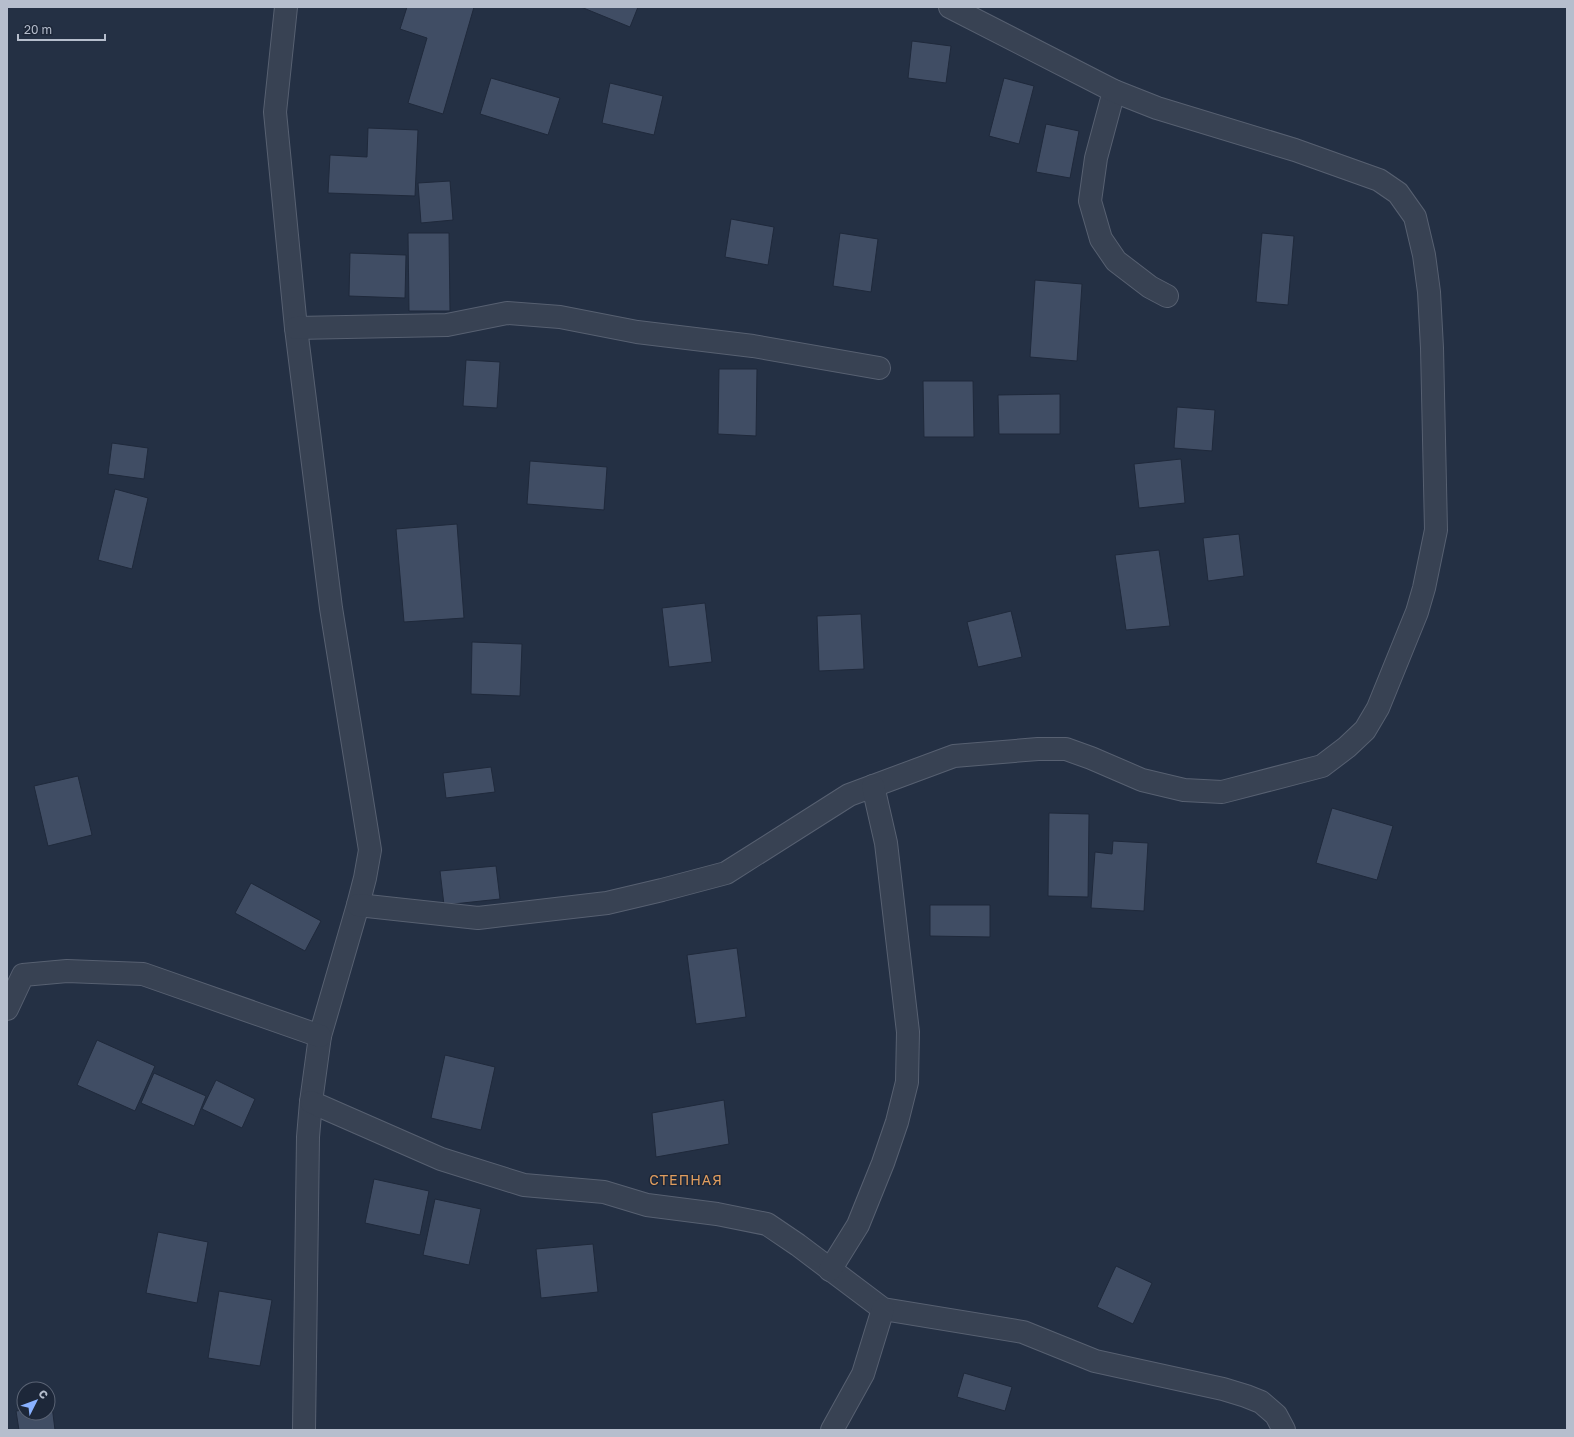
<svg xmlns="http://www.w3.org/2000/svg" width="1574" height="1437" viewBox="0 0 1574 1437" font-family="'Golos Text',sans-serif">
  <style>
    .building { fill: #404d64; stroke: #1f293b }
    .lines { fill: none; stroke-linecap: round; stroke-linejoin: round }
    .minor-casing { stroke: #576071; stroke-width: 24 }
    .minor { stroke: #384253; stroke-width: 22 }
    .labels { text-anchor: middle; dominant-baseline: central; stroke-width: 3; stroke-linejoin: round; paint-order: stroke }
    .quarter-label { font-size: 14px; letter-spacing: 1px; fill: #e09d5e; stroke: #1d2739 }
  </style>
  <rect width="100%" height="100%" fill="#243044"/>
  <!-- building -->
  <g class="building">
    <polygon points="407,7 474,7 443,114 408,103 427,38 400,29"/>
    <polygon points="581,7 638,7 630,27"/>
    <polygon points="912,41 951,46 946,83 908,78"/>
    <polygon points="491,78 560,98 548,135 480,114"/>
    <polygon points="1004,78 1034,86 1019,144 989,136"/>
    <polygon points="610,83 663,96 654,135 602,123"/>
    <polygon points="1046,124 1079,131 1070,178 1036,172"/>
    <polygon points="368,128 418,130 415,196 328,193 330,155 367,157"/>
    <polygon points="450,181 453,220 421,223 418,183"/>
    <polygon points="731,219 774,227 768,265 725,257"/>
    <polygon points="408,233 449,233 450,311 409,311"/>
    <polygon points="840,233 878,239 871,292 833,286"/>
    <polygon points="1262,233 1294,236 1288,305 1256,302"/>
    <polygon points="350,253 406,255 405,298 349,296"/>
    <polygon points="1035,280 1082,284 1077,361 1030,357"/>
    <polygon points="466,360 500,362 497,408 463,406"/>
    <polygon points="719,369 757,369 756,436 718,434"/>
    <polygon points="923,381 973,381 974,437 924,437"/>
    <polygon points="1060,394 1060,434 999,434 998,395"/>
    <polygon points="1177,407 1215,410 1212,451 1174,448"/>
    <polygon points="112,443 148,448 144,479 108,474"/>
    <polygon points="1181,459 1185,503 1139,508 1134,464"/>
    <polygon points="530,461 607,467 604,510 527,504"/>
    <polygon points="115,489 148,498 132,569 98,560"/>
    <polygon points="457,524 464,618 404,622 396,529"/>
    <polygon points="1239,534 1244,576 1208,581 1203,538"/>
    <polygon points="1159,550 1170,626 1126,630 1115,555"/>
    <polygon points="705,603 712,662 669,667 662,608"/>
    <polygon points="1011,611 1022,657 978,667 967,622"/>
    <polygon points="861,614 864,669 819,671 817,616"/>
    <polygon points="472,642 522,644 520,696 471,694"/>
    <polygon points="491,767 495,792 446,798 443,773"/>
    <polygon points="78,776 92,835 48,846 34,786"/>
    <polygon points="1332,808 1393,826 1377,880 1316,863"/>
    <polygon points="1049,813 1089,814 1088,897 1048,896"/>
    <polygon points="1113,841 1148,843 1144,911 1091,908 1095,852 1112,854"/>
    <polygon points="496,866 500,899 444,905 440,871"/>
    <polygon points="251,883 321,921 305,951 235,913"/>
    <polygon points="930,905 990,905 990,937 930,936"/>
    <polygon points="737,948 746,1017 696,1024 687,955"/>
    <polygon points="97,1040 155,1066 135,1111 77,1085"/>
    <polygon points="445,1055 495,1067 481,1130 431,1118"/>
    <polygon points="154,1073 206,1096 194,1126 141,1103"/>
    <polygon points="216,1080 255,1099 242,1128 202,1109"/>
    <polygon points="724,1100 729,1144 656,1157 652,1113"/>
    <polygon points="374,1179 429,1191 420,1235 365,1223"/>
    <polygon points="435,1199 481,1209 469,1265 423,1255"/>
    <polygon points="158,1232 208,1242 197,1303 146,1293"/>
    <polygon points="593,1244 598,1292 541,1298 536,1249"/>
    <polygon points="1116,1266 1152,1283 1133,1324 1097,1307"/>
    <polygon points="219,1291 272,1300 260,1366 208,1358"/>
    <polygon points="964,1373 1012,1387 1005,1411 957,1397"/>
    <polygon points="52,1406 55,1430 19,1430 16,1411 24,1410 24,1413 48,1413 48,1407"/>
  </g>
  <g class="lines">
    <defs>
      <g id="minor">
        <polyline points="286,7 275,112 296,328 331,608 370,850 365,878 358,905 320,1036 311,1102 308,1137 304,1430"/>
        <polyline points="1114,91 1096,158 1090,201 1101,239 1116,261 1150,287 1167,296"/>
        <polyline points="296,328 447,325 507,313 560,317 637,332 753,346 879,368"/>
        <polyline points="358,905 478,918 607,903 662,890 726,873 849,795 954,756 1038,749 1066,749 1091,758 1142,780 1184,790 1222,792 1322,766 1347,747 1365,730 1378,708 1417,612 1424,588 1436,530 1432,348 1429,292 1424,255 1415,217 1398,193 1379,180 1295,150 1157,108 1114,91 950,7"/>
        <polyline points="7,1009 23,975 67,971 143,974 320,1036"/>
        <polyline points="311,1102 441,1159 524,1185 604,1192 647,1205 717,1214 767,1224 798,1245 883,1309 1023,1332 1095,1361 1223,1389 1246,1396 1261,1402 1276,1415 1284,1430"/>
        <polyline points="830,1270 858,1225 883,1163 897,1122 907,1082 908,1032 886,843 873,786"/>
        <polyline points="832,1430 863,1374 883,1309"/>
      </g>
    </defs>
    <!-- minor casing -->
    <use href="#minor" class="minor-casing"/>
    <!-- minor -->
    <use href="#minor" class="minor"/>
  </g>
  <g class="labels">
    <!-- quarter labels -->
    <g class="quarter-label">
      <text x="686" y="1179">СТЕПНАЯ</text>
    </g>
  </g>
  <!-- border -->
  <rect width="1574" height="1437" fill="none" stroke="#b6becd" stroke-width="16"/>
  <!-- north arrow -->
  <g transform="translate(36 1401) rotate(48)"><circle r="19" fill="#1d2739" stroke="#5a6374"/>
  <path d="M0-3L7 15L0 10L-7 15Z" fill="#89b1ff"/>
  <text y="-6" font-size="11" font-weight="bold" text-anchor="middle" fill="#b6becd">С</text>
  </g>
  <!-- scale -->
  <path d="M18 34v6h87v-6" fill="none" stroke="#b6becd" stroke-width="2"/>
  <text x="24" y="34" font-size="12" fill="#b6becd" stroke="#1d2739" stroke-width="3" paint-order="stroke">20 m</text>
</svg>
